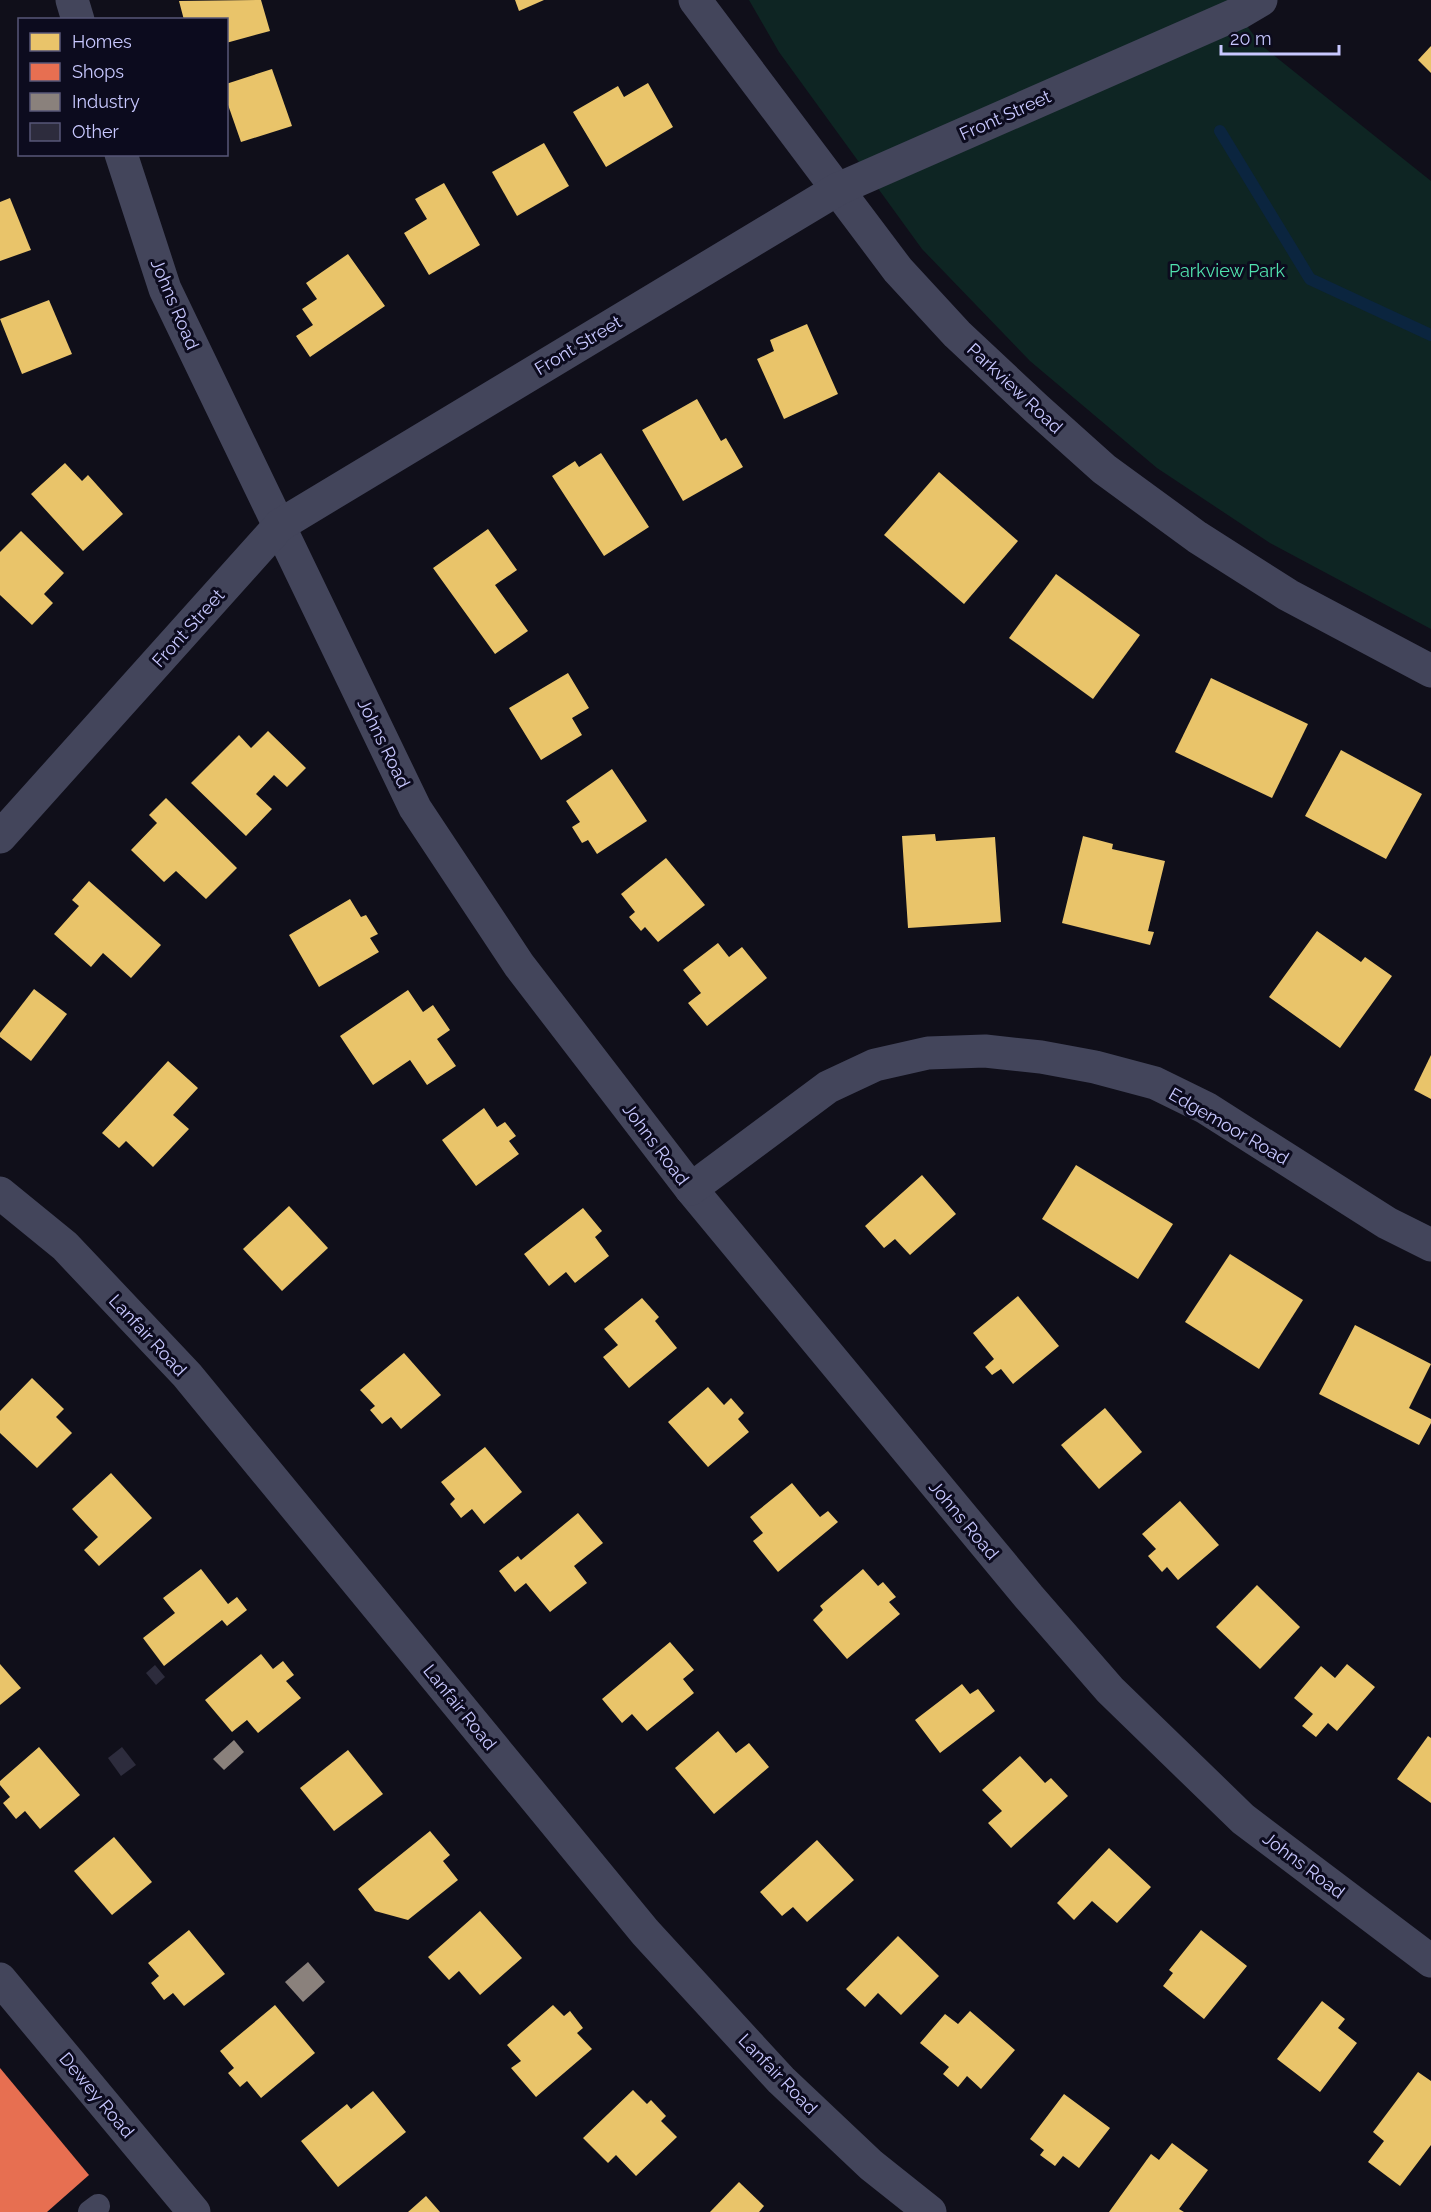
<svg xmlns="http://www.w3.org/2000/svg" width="1431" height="2212" viewBox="0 0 1431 2212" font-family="Raleway,sans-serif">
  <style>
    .green { fill: #0e2523 }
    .homes { fill: #e9c46a }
    .shops { fill: #e76f51 }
    .industry { fill: #8a817c }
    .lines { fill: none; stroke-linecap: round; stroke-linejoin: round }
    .stream { stroke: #0b253f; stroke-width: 12 }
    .building { fill: #2d2c3d }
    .service { stroke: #43455b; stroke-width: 24 }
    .minor { stroke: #43455b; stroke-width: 33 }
    .tertiary { stroke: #43455b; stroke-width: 33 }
    .labels { text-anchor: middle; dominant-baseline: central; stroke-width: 6; stroke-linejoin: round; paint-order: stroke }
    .street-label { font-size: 18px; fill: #c8c8ff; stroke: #0c0b1e }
    .park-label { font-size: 18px; fill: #51e2ae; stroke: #0c0b1e }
  </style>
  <rect width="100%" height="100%" fill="#100f1a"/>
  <!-- green -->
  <polygon class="green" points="749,0 1228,0 1261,45 1431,181 1431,629 1270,543 1157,468 1030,361 922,249 779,52"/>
  <!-- homes -->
  <g class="homes">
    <polygon points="261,0 270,31 226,43 226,20 184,20 179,1"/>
    <polygon points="515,0 544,0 519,11"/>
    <polygon points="1431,46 1431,73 1418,60"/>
    <polygon points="272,69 292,126 241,142 226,99 226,84"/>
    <polygon points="648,83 673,127 606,167 573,112 618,86 624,97"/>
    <polygon points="544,143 569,186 517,216 492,172"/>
    <polygon points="444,183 480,245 429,275 404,233 427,219 415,199"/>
    <polygon points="10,198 31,250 0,261 0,202"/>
    <polygon points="348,254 385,306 310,357 296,336 313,325 302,309 317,299 306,283"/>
    <polygon points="49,300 72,354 22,374 0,319"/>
    <polygon points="807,324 838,394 784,419 757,359 774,351 770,340"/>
    <polygon points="697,399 721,441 726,438 743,467 683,501 642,430"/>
    <polygon points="601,453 649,527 604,556 552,476 575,461 579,467"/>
    <polygon points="65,463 82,481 88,475 123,514 83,551 31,494"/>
    <polygon points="939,472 1018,541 964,604 884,535"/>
    <polygon points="488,529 517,570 495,585 528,631 495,654 433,568"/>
    <polygon points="21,531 64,573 44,594 53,603 32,625 0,595 0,552"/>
    <polygon points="1056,574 1140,635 1093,699 1009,638"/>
    <polygon points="568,673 589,708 572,718 582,735 541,760 509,708"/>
    <polygon points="1211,678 1308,724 1272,798 1175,752"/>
    <polygon points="268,731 306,768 287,787 274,775 256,794 272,809 246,836 191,783 239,735 251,748"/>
    <polygon points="1341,750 1422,794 1386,859 1305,816"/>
    <polygon points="612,769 647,821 597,854 588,840 582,843 572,827 580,822 566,801"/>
    <polygon points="166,798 237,868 206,899 176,871 164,882 131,850 157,823 149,815"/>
    <polygon points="935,834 936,841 995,837 1001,922 908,928 902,836"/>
    <polygon points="1083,836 1113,844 1112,849 1165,861 1148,931 1154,932 1150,945 1062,923"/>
    <polygon points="666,858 705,905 658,942 645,927 641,931 629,917 635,912 621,894"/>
    <polygon points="89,881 161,945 131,978 103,953 91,967 54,934 79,906 72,900"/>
    <polygon points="350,899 361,917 366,915 378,934 370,938 379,952 319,987 289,935"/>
    <polygon points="1317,931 1361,962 1365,957 1392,976 1340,1048 1269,997"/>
    <polygon points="718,943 729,957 742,947 767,978 707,1026 688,1003 701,993 683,970"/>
    <polygon points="34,989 67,1014 31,1061 0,1037 0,1033"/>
    <polygon points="408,990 423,1012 433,1005 450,1030 437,1039 456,1066 427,1085 410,1060 373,1085 340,1036"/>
    <polygon points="1431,1055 1431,1099 1414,1090"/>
    <polygon points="168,1061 198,1088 173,1115 189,1129 153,1167 126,1141 119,1148 102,1133"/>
    <polygon points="484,1108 497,1127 505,1122 516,1136 509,1141 519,1154 476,1186 442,1140"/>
    <polygon points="1076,1165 1173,1224 1138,1279 1042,1219"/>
    <polygon points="922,1175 956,1214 910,1255 895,1239 884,1248 865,1226"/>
    <polygon points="289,1206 328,1248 282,1291 243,1249"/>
    <polygon points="583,1208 602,1231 595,1237 609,1256 575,1283 566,1272 549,1286 524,1254"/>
    <polygon points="1230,1254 1303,1300 1259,1369 1185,1322"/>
    <polygon points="1018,1296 1059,1346 1013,1384 1001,1369 992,1375 985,1367 994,1359 973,1333"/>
    <polygon points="642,1298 659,1317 655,1321 677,1348 629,1388 603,1357 618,1345 604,1329"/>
    <polygon points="1355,1325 1431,1364 1409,1408 1431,1419 1431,1423 1419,1445 1319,1394"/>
    <polygon points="404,1353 441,1395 401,1429 391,1417 382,1424 370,1410 375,1406 360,1390"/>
    <polygon points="32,1378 64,1409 56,1417 72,1433 37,1468 0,1433 0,1411"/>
    <polygon points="708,1387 724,1405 731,1398 744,1413 738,1419 749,1432 708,1467 668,1422"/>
    <polygon points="1105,1408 1142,1452 1099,1489 1061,1445"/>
    <polygon points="485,1447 522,1492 484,1524 472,1509 461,1518 450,1504 455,1499 441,1482"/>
    <polygon points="111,1473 152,1518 99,1566 84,1550 98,1537 72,1509"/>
    <polygon points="792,1483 820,1517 828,1511 838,1522 778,1572 753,1541 763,1533 750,1517"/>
    <polygon points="1180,1501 1219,1545 1178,1580 1167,1567 1162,1572 1148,1556 1156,1549 1142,1534"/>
    <polygon points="578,1513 603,1543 574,1566 587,1583 550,1612 526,1583 515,1592 499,1571 518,1556 521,1560"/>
    <polygon points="201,1569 228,1604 237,1597 247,1610 227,1626 222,1620 164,1666 143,1638 175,1613 163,1598"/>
    <polygon points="863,1569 878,1586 883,1582 896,1597 889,1602 900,1614 847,1659 813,1620 823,1610 820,1606"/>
    <polygon points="1257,1585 1300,1627 1260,1669 1216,1627"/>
    <polygon points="670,1642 694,1670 683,1679 694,1693 647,1731 632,1714 622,1723 602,1699"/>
    <polygon points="261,1654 273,1669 283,1661 294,1675 286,1681 301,1698 258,1733 247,1720 232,1732 205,1700"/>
    <polygon points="0,1664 21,1688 0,1705"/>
    <polygon points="1347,1664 1375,1687 1337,1731 1328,1723 1316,1737 1302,1726 1313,1714 1294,1698 1321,1666 1335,1678"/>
    <polygon points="962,1684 970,1694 978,1689 995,1711 940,1753 915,1720"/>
    <polygon points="718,1731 736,1753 749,1743 769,1767 714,1814 675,1768"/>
    <polygon points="1428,1736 1431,1738 1431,1803 1397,1779"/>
    <polygon points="39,1747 80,1795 40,1829 25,1811 16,1819 3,1803 10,1797 0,1785 0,1781"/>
    <polygon points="348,1750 383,1794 334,1831 300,1788"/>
    <polygon points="1020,1756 1045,1783 1051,1778 1068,1796 1011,1848 988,1823 1002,1811 982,1790"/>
    <polygon points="430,1831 450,1855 443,1861 458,1880 408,1920 375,1911 358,1889"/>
    <polygon points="114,1837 152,1882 112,1915 74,1871"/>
    <polygon points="817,1840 854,1880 807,1922 793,1907 782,1916 760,1892"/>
    <polygon points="1109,1848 1151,1887 1117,1923 1092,1901 1074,1920 1057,1903"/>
    <polygon points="480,1911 522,1958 480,1995 459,1971 449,1980 428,1957"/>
    <polygon points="189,1930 225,1974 184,2006 173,1993 164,2000 151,1983 159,1976 148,1963"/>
    <polygon points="1201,1930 1247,1966 1204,2019 1163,1986 1173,1973 1169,1970"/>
    <polygon points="898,1936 939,1976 901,2015 878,1993 865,2007 846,1989"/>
    <polygon points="1322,2001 1345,2019 1338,2028 1357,2043 1320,2092 1277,2059"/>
    <polygon points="275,2005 315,2053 261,2098 247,2081 240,2087 228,2073 234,2068 220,2051"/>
    <polygon points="553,2005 564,2016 570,2011 583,2028 577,2033 592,2049 536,2097 511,2068 521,2061 507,2045"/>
    <polygon points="970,2011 1015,2050 981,2089 967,2076 958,2087 943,2074 949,2067 920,2043 945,2014 958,2024"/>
    <polygon points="1418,2072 1431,2081 1431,2145 1400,2186 1368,2162 1384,2141 1373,2132"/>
    <polygon points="633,2090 647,2104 651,2100 666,2116 661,2121 677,2137 636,2176 616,2155 608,2163 583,2138"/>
    <polygon points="373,2091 406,2132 338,2187 301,2141 347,2104 351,2109"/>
    <polygon points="1064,2094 1110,2128 1079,2168 1063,2156 1055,2166 1040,2155 1044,2150 1030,2139"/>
    <polygon points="1172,2143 1208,2170 1179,2209 1184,2212 1109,2212 1151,2154 1159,2160"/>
    <polygon points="739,2182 764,2206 759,2212 710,2212"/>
    <polygon points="426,2196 440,2212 408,2212"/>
  </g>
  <!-- shops -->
  <polygon class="shops" points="0,2068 89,2175 47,2212 0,2212"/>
  <!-- industry -->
  <g class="industry">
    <polygon points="234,1740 244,1752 224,1770 213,1759"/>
    <polygon points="308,1962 325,1982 303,2002 285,1982"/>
  </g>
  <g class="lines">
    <!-- stream -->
    <polyline class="stream" points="1220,131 1310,279 1431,335"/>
  </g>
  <!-- building -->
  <g class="building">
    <polygon points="155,1665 165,1677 156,1685 146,1673"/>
    <polygon points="122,1747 136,1765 121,1776 108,1758"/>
  </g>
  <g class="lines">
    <!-- service -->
    <polyline class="service" points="90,2212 98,2206"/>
    <!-- minor -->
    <g class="minor">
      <polyline points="72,0 78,20"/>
      <polyline points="695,0 898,270 957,334 1036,408 1104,469 1197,537 1288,595 1431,671"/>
      <polyline points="121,154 165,289 415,808 519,965 691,1189 1029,1597 1110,1690 1243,1819 1431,1961"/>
      <polyline points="691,1189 828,1087 875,1065 928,1053 985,1051 1041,1057 1095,1067 1155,1083 1206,1108 1387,1223 1431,1245"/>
      <polyline points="0,1193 65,1246 187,1375 645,1932 781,2080 871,2165 930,2212"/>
      <polyline points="0,1979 194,2212"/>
    </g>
    <!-- tertiary -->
    <polyline class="tertiary" points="0,837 280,525 838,189 1239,13 1261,0"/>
  </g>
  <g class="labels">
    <!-- street labels -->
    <g class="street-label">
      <text transform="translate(1005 115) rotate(-24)">Front Street</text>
      <text transform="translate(175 304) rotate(67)">Johns Road</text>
      <text transform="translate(578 345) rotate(-31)">Front Street</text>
      <text transform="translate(1015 388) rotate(43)">Parkview Road</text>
      <text transform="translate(188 628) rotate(-48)">Front Street</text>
      <text transform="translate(384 743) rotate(64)">Johns Road</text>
      <text transform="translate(1229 1126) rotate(30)">Edgemoor Road</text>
      <text transform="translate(656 1144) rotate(53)">Johns Road</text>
      <text transform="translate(148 1335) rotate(47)">Lanfair Road</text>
      <text transform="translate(964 1520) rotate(50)">Johns Road</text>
      <text transform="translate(460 1707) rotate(51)">Lanfair Road</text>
      <text transform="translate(1304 1865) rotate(37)">Johns Road</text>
      <text transform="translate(778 2074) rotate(46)">Lanfair Road</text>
      <text transform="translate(97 2095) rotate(50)">Dewey Road</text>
    </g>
    <!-- park labels -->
    <g class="park-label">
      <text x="1227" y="270">Parkview Park</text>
    </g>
  </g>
  <!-- legend -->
  <rect x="18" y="18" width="210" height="138" fill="#0c0b1e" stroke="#575778" stroke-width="1.5"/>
  <rect x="30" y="33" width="30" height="18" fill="#e9c46a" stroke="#575778" stroke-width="1.5"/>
  <text x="72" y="48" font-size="18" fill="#c8c8ff">Homes</text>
  <rect x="30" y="63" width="30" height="18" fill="#e76f51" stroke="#575778" stroke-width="1.5"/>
  <text x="72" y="78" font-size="18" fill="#c8c8ff">Shops</text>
  <rect x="30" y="93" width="30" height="18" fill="#8a817c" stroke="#575778" stroke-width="1.5"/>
  <text x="72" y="108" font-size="18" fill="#c8c8ff">Industry</text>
  <rect x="30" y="123" width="30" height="18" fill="#2d2c3d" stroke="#575778" stroke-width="1.5"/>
  <text x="72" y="138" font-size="18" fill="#c8c8ff">Other</text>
  <!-- scale -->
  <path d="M1221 45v9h118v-9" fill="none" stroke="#c8c8ff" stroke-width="3"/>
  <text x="1230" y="45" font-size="18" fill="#c8c8ff" stroke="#0c0b1e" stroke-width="4.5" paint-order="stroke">20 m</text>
</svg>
